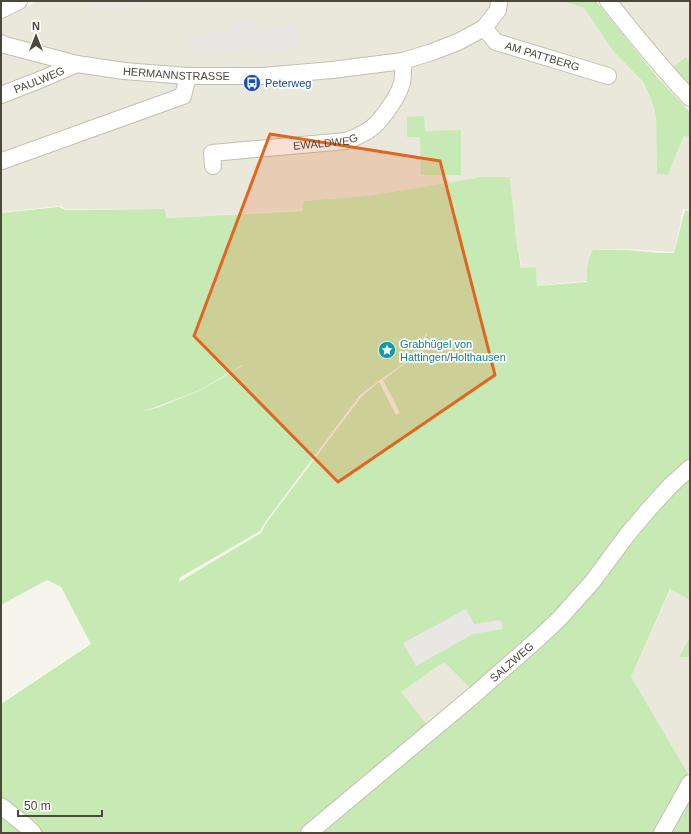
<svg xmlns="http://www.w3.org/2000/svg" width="691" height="834" viewBox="0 0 691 834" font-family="Arial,sans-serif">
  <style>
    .residential { fill: #eae8da }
    .green { fill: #c7eab5; fill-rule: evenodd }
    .parking { fill: #e8e7e3 }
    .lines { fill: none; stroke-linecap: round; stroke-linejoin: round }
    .minor-casing { stroke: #c2bfae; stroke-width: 18 }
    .minor { stroke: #fff; stroke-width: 16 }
    .marked { fill: #e16520; fill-opacity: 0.2; stroke: #e16520; stroke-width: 3; stroke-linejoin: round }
    .labels { text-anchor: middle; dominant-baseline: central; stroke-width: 3.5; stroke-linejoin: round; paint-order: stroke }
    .street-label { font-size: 11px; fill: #4b4739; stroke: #fff }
    .transit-label { font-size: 11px; fill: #164399; stroke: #fff; text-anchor: start }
    .culture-label { font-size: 11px; fill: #0d838f; stroke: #fff; text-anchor: start }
  </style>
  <rect width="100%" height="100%" fill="#f6f5ec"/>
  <!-- residential -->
  <g class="residential">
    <polygon points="39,1 562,1 584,8 614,52 642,82 651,99 656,117 657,174 670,168 684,136 690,138 690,210 683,209 674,252 626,249 593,250 589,255 587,263 587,281 562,283 537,286 536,267 522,269 516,236 510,177 481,177 410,189 366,196 304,201 302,210 167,218 166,209 66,209 60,206 1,212 1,20 8,15"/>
    <polygon points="618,1 690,1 690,61 684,57 673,67"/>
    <polygon points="671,589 690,600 690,636 679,656 690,657 690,771 688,772 631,677"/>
    <polygon points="444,662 473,691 429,727 401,692"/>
  </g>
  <!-- green -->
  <g class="green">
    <polygon points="562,1 596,1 658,78 690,112 690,138 684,136 670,169 669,175 657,174 656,117 651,99 643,82 614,52 584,8"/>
    <polygon points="685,57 690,61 690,85 673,67"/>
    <polygon points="424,116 425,131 461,130 461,175 421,175 420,137 407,137 407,117"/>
    <path d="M 481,177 L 510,177 L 516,237 L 521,268 L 536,267 L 537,286 L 587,282 C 587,270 586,260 593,250 L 626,250 L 660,253 L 674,253 L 685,210 L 690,211 L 690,463 L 556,617 L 473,691 L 444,662 L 401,692 L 429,727 L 306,833 L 42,833 L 24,814 L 1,800 L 1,704 L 91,644 L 61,587 L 47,580 L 1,605 L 1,213 L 59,207 L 66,210 L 165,209 L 167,218 L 302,211 L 304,201 L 366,196 L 411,189 ZM 426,333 L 427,334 L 417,355 L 383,380 L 400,413 L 396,415 L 379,382 L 362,396 L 267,522 L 261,533 L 179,582 L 179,578 L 260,531 L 266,521 L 360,395 L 381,379 L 415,356 ZM 242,365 L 242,366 L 201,390 L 157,408 L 140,412 L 156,407 L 200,390 Z"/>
    <polygon points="690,474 690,600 670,589 631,677 688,773 687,780 656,833 317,833 476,699 652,513"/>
    <polygon points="690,636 690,657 679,657"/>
    <polygon points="690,793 690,833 666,833"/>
    <polygon points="1,810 28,833 1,833"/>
  </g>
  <!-- parking -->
  <g class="parking">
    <polygon points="91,1 149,1 149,4 92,12"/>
    <polygon points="253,19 254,31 296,25 299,48 254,54 253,48 191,57 188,36 234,30 234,22"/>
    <polygon points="466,609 474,624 501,620 503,629 473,634 416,666 403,643"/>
  </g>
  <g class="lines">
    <defs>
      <g id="minor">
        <path d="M 608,1 C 634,34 661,67 690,98"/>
        <polyline points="1,10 19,1"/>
        <path id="s1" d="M 484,28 L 496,42 L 608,76"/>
        <path id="s2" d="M 1,43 L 5,45 L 77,64 L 124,71 L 188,76 L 263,76 L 332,70 L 403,61 L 432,52 L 458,42 L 484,28 L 498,10 L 499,1"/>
        <path id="s3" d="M 1,95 L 42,79 L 77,64"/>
        <polyline points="2,161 183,96 188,76"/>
        <path id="s4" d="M 213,166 L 212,153 L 346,141 C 370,132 377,126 391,105 C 395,99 399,92 401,86 C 404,79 403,69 403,61"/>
        <polyline points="1,806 25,825 33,833"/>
        <path id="s5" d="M 309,833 L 474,695 L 540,637 L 560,618 L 593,581 L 627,535 L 649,509 L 671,485 L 690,468"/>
        <polyline points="662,833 690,783"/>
      </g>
    </defs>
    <!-- minor casing -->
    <use href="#minor" class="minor-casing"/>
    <!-- minor -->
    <use href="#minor" class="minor"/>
  </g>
  <!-- marked area -->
  <path class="marked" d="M 270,134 L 440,161 L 495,375 L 338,482 L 194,336 Z"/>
  <!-- icons -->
  <defs>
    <symbol id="bus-disc" viewBox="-11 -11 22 22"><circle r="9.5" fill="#1a4fb4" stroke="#fff"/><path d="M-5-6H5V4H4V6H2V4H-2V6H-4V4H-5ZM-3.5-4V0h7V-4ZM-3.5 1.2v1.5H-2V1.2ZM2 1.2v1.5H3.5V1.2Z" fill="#fff"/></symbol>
    <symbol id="sight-disc" viewBox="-11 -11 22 22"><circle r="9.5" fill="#0f9aa8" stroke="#fff"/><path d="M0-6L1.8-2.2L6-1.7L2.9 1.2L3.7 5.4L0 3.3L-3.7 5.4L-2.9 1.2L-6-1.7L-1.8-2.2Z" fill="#fff"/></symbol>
  </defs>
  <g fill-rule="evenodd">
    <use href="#bus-disc" x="242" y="73" width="20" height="20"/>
    <use href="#sight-disc" x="377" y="340" width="20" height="20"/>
  </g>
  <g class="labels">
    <!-- street labels -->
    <g class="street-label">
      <text stroke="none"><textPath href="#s1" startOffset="67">AM PATTBERG</textPath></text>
      <text stroke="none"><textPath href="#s2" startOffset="179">HERMANNSTRASSE</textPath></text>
      <text stroke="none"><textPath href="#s3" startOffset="41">PAULWEG</textPath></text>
      <text stroke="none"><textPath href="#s4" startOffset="127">EWALDWEG</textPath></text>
      <text stroke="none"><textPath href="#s5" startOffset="265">SALZWEG</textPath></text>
    </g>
    <!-- transit labels -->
    <g class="transit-label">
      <text x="265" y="83">Peterweg</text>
    </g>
    <!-- culture labels -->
    <g class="culture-label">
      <text x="400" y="344">Grabhügel von<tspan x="400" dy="13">Hattingen/Holthausen</tspan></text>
    </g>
  </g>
  <!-- border -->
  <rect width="691" height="834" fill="none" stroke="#4b4739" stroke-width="4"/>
  <!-- north arrow -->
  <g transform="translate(36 36)" stroke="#ffffff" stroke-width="3" paint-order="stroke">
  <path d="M0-3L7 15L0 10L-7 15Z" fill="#4b4739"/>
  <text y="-6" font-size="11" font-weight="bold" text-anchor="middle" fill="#4b4739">N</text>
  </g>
  <!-- scale -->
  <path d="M18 810v6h84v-6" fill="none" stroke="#4b4739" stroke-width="2"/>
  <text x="24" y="810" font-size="12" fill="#4b4739" stroke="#ffffff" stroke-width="3" paint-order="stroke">50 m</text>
</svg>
